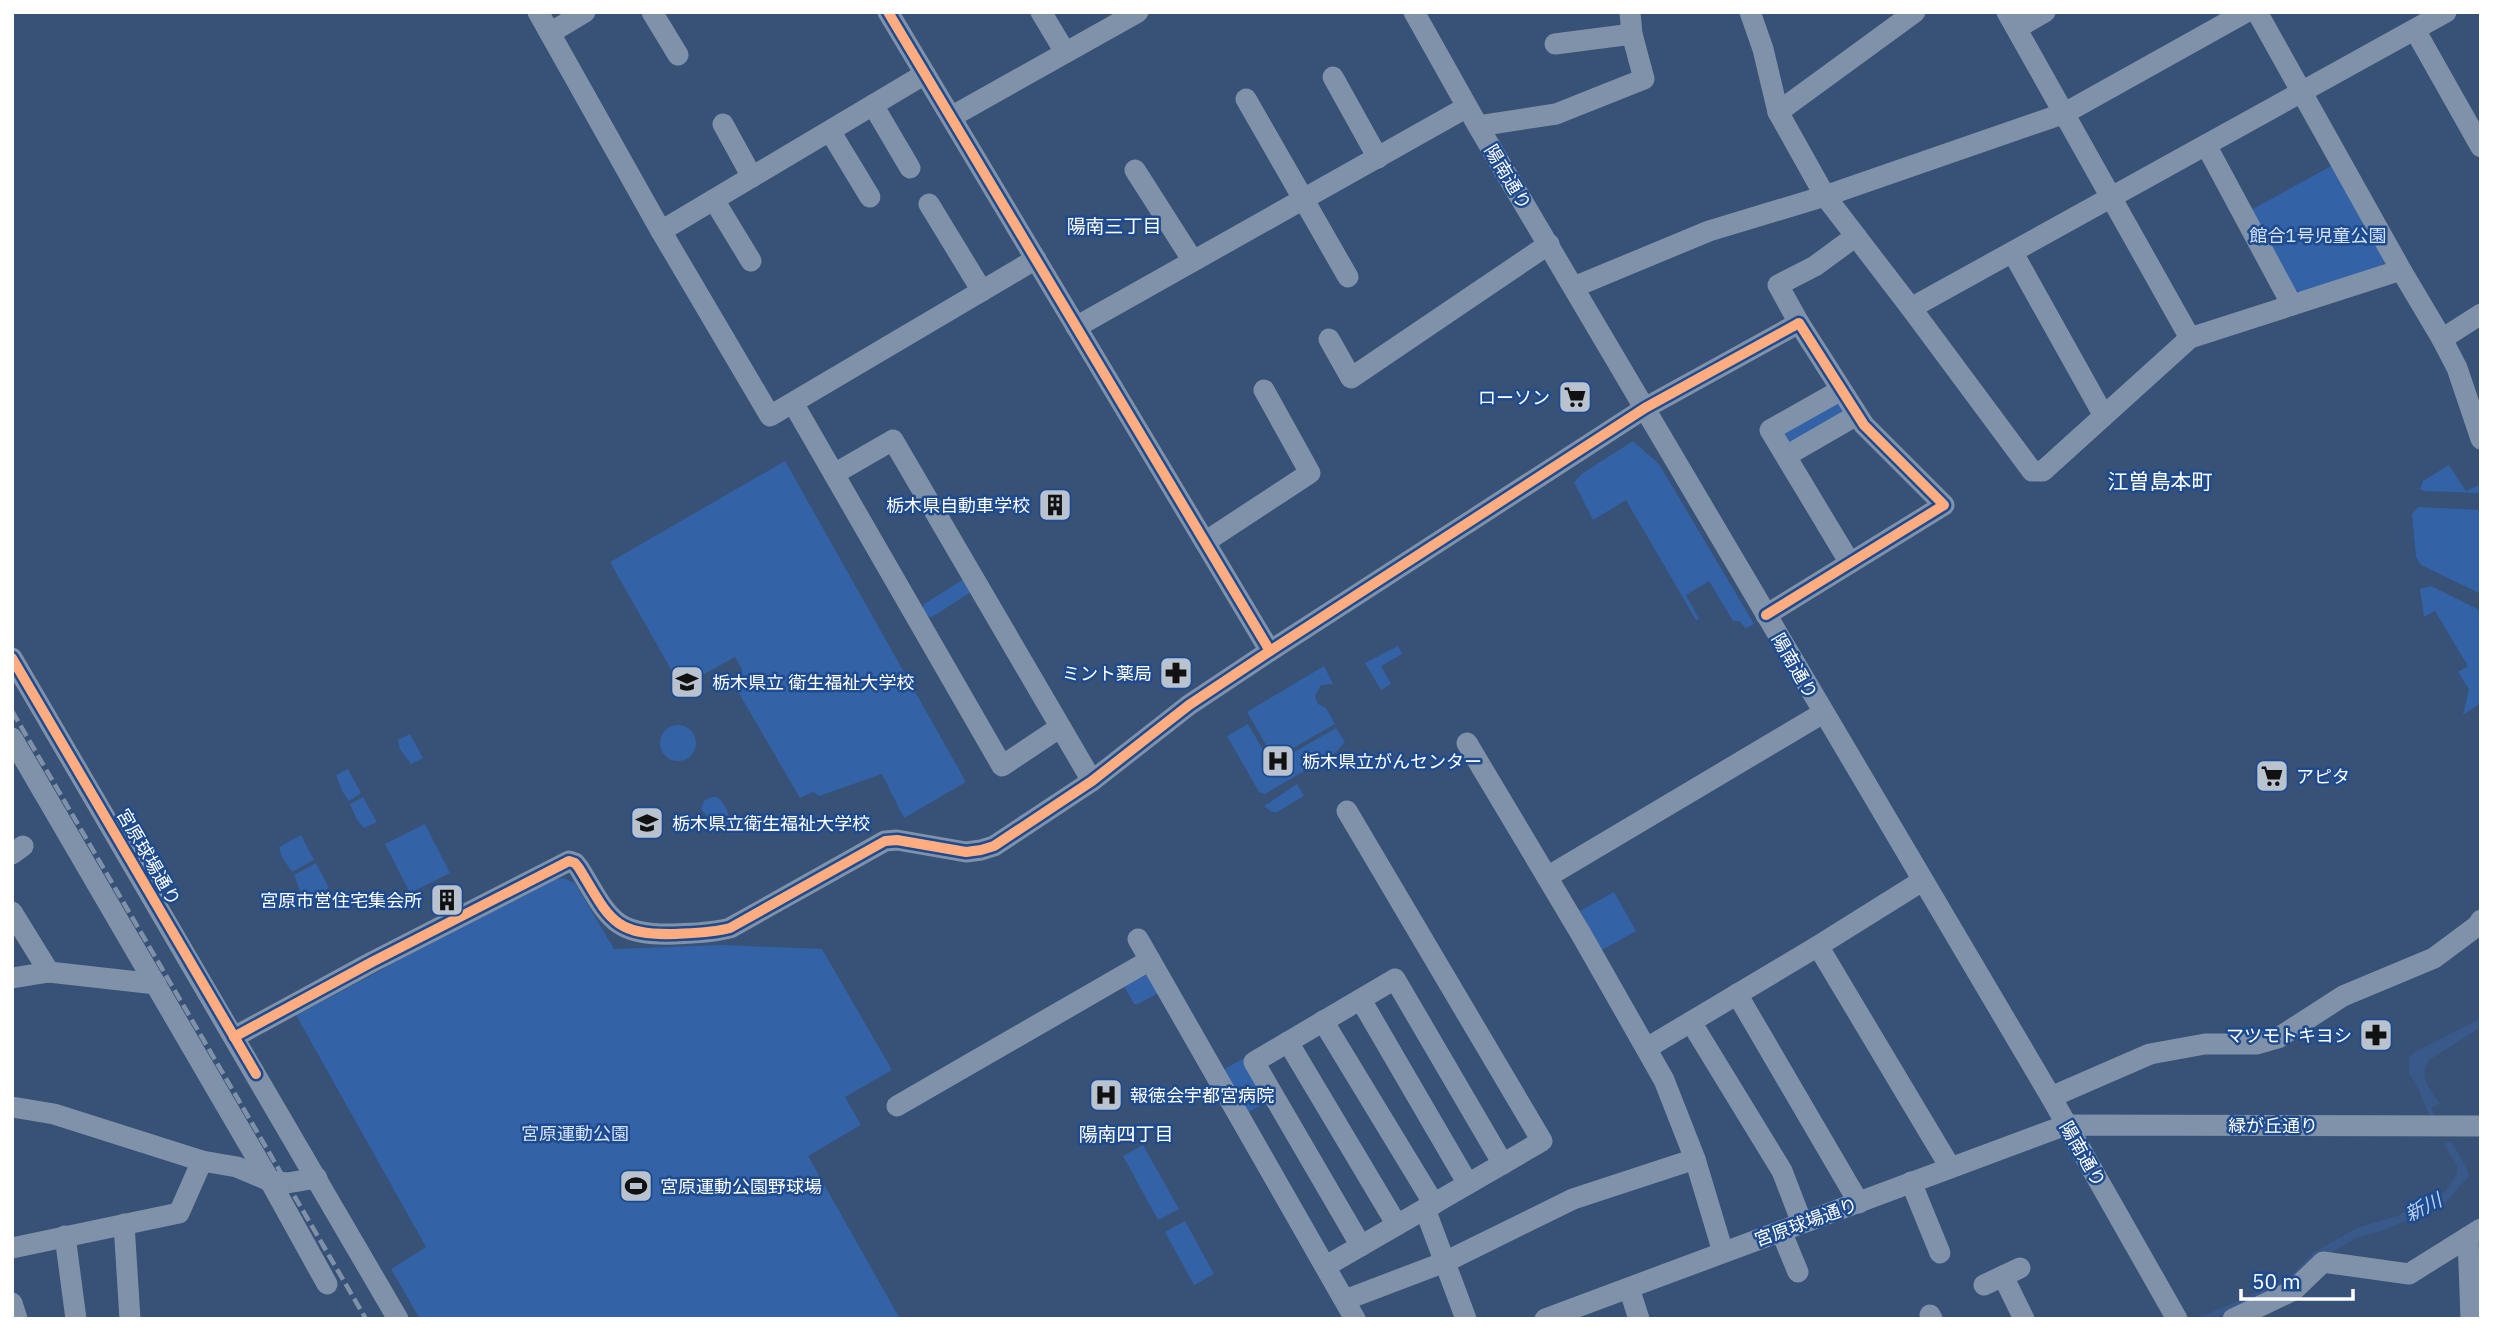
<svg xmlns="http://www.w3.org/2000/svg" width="2493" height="1331" viewBox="0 0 2493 1331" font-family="'IBM Plex Sans','Noto Sans JP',sans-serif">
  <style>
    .green { fill: #3362a6 }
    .water { fill: #39598a }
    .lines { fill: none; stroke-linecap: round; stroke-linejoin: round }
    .stream { stroke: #39598a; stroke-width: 4.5 }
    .minor { stroke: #7f92a9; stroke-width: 21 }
    .rail { stroke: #7f91a9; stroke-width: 4.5; stroke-dasharray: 12 5; stroke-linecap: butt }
    .cycleway-casing { stroke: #1e4b90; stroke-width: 15 }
    .cycleway { stroke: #ffac80; stroke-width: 10 }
    .labels { text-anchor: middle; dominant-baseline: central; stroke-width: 5; stroke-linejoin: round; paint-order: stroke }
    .street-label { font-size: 18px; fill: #fff; stroke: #1e4b90 }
    .park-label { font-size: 18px; fill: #d4e3fa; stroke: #1e4b90 }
    .poi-label { font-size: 18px; fill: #fff; stroke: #1e4b90; text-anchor: start }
    .neighbourhood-label { font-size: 19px; fill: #fff; stroke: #1e4b90 }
    .water-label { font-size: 19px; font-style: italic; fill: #bad2f4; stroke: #1e4b90 }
    .quarter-label { font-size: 21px; fill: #fff; stroke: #1e4b90 }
  </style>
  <rect width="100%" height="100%" fill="#385176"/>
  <!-- green -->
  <g class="green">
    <polygon points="2333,165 2386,260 2379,268 2302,293 2291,288 2251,210"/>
    <polygon points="1836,399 1848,412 1790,449 1779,431"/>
    <polygon points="1633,441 1659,464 1754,624 1746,628 1739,621 1733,621 1709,581 1686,595 1699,619 1696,620 1626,500 1593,520 1574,482 1583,473"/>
    <polygon points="785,461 966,782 904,818 882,774 819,796 813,792 800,798 730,678 743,671 735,657 681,687 610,562"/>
    <polygon points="2449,465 2466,491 2481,484 2481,493 2424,491 2420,489 2423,481"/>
    <polygon points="2418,507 2481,510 2481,594 2421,565 2416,557 2412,514"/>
    <polygon points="964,579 971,592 932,617 926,616 922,610 924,604"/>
    <polygon points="2431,586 2481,611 2479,704 2463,715 2469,689 2458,672 2468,666 2435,611 2424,617 2420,589"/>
    <polygon points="1398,646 1402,654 1381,666 1391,684 1381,690 1365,663"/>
    <polygon points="1324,666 1333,684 1321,685 1315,696 1318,704 1326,708 1335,724 1274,759 1247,712"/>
    <polygon points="1248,724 1272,765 1336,728 1345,742 1335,753 1265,794 1259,792 1227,736"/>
    <circle cx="678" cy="743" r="18"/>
    <polygon points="410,734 423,758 411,764 400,749 398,740"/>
    <polygon points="348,769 361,793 349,801 342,791 336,775"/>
    <polygon points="1297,784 1304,796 1277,812 1272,812 1264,806"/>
    <polygon points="363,797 377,822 364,828 357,820 350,804"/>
    <path d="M 712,797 L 717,797 C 727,804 732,821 729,833 L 721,832 L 701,809 L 704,801 Z"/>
    <polygon points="425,824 450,873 410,893 385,844"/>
    <polygon points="301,835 314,860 292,872 282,857 279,847"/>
    <polygon points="316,863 329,888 306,900 300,891 294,875"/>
    <polygon points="563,878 575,883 614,949 723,945 822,949 892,1070 845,1097 861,1125 808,1156 900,1319 420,1319 391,1269 426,1247 296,1015 378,972 434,938 547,881"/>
    <polygon points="1614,892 1636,931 1602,950 1580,911"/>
    <polygon points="1144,972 1162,991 1138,1004 1134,1004 1123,984"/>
    <polygon points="1248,1056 1272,1099 1245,1114 1221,1071"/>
    <polygon points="1143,1145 1179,1209 1158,1220 1123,1156"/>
    <polygon points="1185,1221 1214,1274 1194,1285 1165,1232"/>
  </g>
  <!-- water -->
  <g class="water">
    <path d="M 2481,1018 L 2481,1027 L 2429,1060 C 2418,1077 2430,1089 2440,1104 L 2430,1108 L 2409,1073 L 2409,1058 L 2415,1052 Z"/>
    <polygon points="2451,1141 2466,1167 2469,1176 2447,1201 2438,1207 2382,1231 2358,1237 2329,1254 2325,1251 2316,1256 2282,1288 2208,1319 2200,1319 2200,1317 2287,1280 2313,1253 2357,1228 2397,1216 2445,1192 2457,1173 2457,1166 2444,1144"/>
  </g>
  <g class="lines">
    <!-- stream -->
    <g class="stream">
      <polyline points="2422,1093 2434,1120"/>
      <polyline points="2208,1319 2230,1309"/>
    </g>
    <!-- minor -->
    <g class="minor">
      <polyline points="538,12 661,231 770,416 1036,259"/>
      <polyline points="652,12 678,55"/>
      <polyline points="888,12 1270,651"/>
      <polyline points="1041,12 1065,52"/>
      <polyline points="1414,12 1478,126 2051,1097 2177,1319"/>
      <polyline points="1750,12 1763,49 1778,112 1825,196 1911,308 2032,471 2043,471 2190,338 2401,270"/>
      <polyline points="2007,12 2190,338"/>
      <polyline points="2257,12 2401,270 2442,339 2457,368 2481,439"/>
      <polyline points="2017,28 2045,12"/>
      <polyline points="2415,30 2481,147"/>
      <polyline points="550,33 585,12"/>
      <polyline points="1555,44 1632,34"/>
      <polyline points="1333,77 1378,158"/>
      <polyline points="1246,99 1348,277"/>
      <polyline points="873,105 910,168"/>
      <polyline points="1778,112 1915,12"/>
      <polyline points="951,117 1138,12"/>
      <polyline points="723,124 752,177"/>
      <polyline points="1478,126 1556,114 1644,79 1632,34 1630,12"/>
      <polyline points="830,131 870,197"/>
      <polyline points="2206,145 2292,305"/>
      <polyline points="1135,170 1193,261"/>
      <polyline points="714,200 751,261"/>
      <polyline points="929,204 982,291"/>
      <polyline points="661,231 925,74"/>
      <polyline points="2013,253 2104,416"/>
      <polyline points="1574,287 1709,231 1825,196 2065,113 2246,12"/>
      <polyline points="1911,308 2446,12"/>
      <polyline points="1799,323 1778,285 1815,266 1856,236"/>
      <polyline points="1076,327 1467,107"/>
      <polyline points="1329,339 1351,378 1549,244"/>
      <polyline points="2442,339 2481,314"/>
      <polyline points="1841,390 1770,430 1850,563"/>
      <polyline points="793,403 1002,766 1059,728"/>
      <polyline points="1786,456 1857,415"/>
      <polyline points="834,474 893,440 1092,781"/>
      <polyline points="1205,542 1310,473 1264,390"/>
      <polyline points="12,658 398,1319"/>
      <polyline points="12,738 270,1181 327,1284"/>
      <polyline points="1467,743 1581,934 1664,1080 1695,1159 1723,1252"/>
      <polyline points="12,854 23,846"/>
      <polyline points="1547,877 1823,713"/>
      <polyline points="12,912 49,972"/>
      <polyline points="1138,939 1355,1319"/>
      <polyline points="1818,946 1950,1167"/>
      <polyline points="12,978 49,972 156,984"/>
      <polyline points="1737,994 1859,1203"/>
      <polyline points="1361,1000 1468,1184"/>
      <polyline points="1323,1021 1434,1204"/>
      <polyline points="1691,1022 1782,1171 1802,1223"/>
      <path d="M 234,1037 L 372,962 L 569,861 L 575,863 L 579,868 C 609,917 612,936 675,934 C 694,933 712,933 730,928 L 885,841 L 897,840 L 966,852 L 981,850 L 994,846 L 1092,781 L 1189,705 L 1270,651 L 1645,408 L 1799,323 L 1864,425 L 1944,505 L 1766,615"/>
      <polyline points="1288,1042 1397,1225"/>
      <polyline points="1647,1048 1818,946 1922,881"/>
      <polyline points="2051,1097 2150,1054 2205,1044 2257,1044 2278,1038 2343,996 2434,958 2477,926 2481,920"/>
      <polyline points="897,1106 1150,960"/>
      <polyline points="12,1107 54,1114 202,1161 237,1167 270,1181 287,1183 317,1178"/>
      <polyline points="1911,1182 1940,1253"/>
      <polyline points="1425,1209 1466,1319"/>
      <polyline points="124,1224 130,1319"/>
      <polyline points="1781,1231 1798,1272"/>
      <polyline points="65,1236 76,1319"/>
      <polyline points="2468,1237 2471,1319"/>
      <polyline points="1361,1246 1254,1062 1395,979 1503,1164"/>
      <polyline points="12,1248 179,1213 202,1161"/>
      <polyline points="1326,1266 1542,1141 1347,811"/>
      <polyline points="2003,1276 2024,1319"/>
      <polyline points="1984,1285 2020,1268"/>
      <polyline points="1629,1288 1639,1319"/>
      <polyline points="1345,1300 1445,1262 1573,1199 1695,1159"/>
      <polyline points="12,1303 17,1319"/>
      <polyline points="1930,1315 1932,1319"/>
      <polyline points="1545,1319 2066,1125 2481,1126"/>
      <polyline points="2233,1319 2294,1290 2323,1262 2409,1274 2481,1229"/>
    </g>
    <!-- rail -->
    <polyline class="rail" points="12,711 366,1319"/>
    <defs>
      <g id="cycleway">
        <polyline points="888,12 1270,651"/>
        <polyline points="12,658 256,1074"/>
        <path d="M 234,1037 L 372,962 L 569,861 L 575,863 L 579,868 C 609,917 612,936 675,934 C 694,933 712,933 730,928 L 885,841 L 897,840 L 966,852 L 981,850 L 994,846 L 1092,781 L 1189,705 L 1270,651 L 1645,408 L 1799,323 L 1864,425 L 1944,505 L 1766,615"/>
      </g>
    </defs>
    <!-- cycleway casing -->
    <use href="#cycleway" class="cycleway-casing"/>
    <!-- cycleway -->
    <use href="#cycleway" class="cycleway"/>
  </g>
  <!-- icons -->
  <defs>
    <symbol id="supermarket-square" viewBox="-11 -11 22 22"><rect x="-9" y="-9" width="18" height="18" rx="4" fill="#b9c2cf" stroke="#1e4b90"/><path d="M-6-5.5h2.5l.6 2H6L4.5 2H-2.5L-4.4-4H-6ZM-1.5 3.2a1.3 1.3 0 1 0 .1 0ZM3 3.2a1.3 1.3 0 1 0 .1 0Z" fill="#111"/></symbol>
    <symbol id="building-square" viewBox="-11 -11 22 22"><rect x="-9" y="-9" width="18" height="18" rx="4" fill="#b9c2cf" stroke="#1e4b90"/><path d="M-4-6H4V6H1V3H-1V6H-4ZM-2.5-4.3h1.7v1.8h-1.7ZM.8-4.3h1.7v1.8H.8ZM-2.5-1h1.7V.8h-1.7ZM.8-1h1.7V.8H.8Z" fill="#111"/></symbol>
    <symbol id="pharmacy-square" viewBox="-11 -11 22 22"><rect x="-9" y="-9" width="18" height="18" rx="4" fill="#b9c2cf" stroke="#1e4b90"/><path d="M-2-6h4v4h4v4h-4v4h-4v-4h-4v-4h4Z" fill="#111"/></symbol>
    <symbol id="university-square" viewBox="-11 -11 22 22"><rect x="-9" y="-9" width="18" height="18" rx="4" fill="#b9c2cf" stroke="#1e4b90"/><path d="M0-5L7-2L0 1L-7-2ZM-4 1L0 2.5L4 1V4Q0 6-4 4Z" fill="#111"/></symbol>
    <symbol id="hospital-square" viewBox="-11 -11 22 22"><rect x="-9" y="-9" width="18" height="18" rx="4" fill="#b9c2cf" stroke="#1e4b90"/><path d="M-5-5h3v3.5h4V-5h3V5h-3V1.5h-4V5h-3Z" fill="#111"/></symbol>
    <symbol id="school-square" viewBox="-11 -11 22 22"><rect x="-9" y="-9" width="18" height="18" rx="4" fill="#b9c2cf" stroke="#1e4b90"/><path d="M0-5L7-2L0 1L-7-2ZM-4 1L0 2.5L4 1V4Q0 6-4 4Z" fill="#111"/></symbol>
    <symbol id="stadium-square" viewBox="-11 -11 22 22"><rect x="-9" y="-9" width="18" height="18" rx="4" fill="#b9c2cf" stroke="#1e4b90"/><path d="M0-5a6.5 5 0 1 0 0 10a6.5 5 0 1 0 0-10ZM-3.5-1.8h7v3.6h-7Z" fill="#111"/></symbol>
  </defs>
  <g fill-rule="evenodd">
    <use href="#supermarket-square" x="1556" y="378" width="38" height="38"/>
    <use href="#building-square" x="1036" y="486" width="38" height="38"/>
    <use href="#pharmacy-square" x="1157" y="654" width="38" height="38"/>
    <use href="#university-square" x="668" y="663" width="38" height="38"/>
    <use href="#hospital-square" x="1259" y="742" width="38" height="38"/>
    <use href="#supermarket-square" x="2253" y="757" width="38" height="38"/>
    <use href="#school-square" x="628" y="804" width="38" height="38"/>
    <use href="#building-square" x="428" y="881" width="38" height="38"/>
    <use href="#pharmacy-square" x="2357" y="1016" width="38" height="38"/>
    <use href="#hospital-square" x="1087" y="1076" width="38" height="38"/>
    <use href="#stadium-square" x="617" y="1167" width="38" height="38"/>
  </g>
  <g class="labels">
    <!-- street labels -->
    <g class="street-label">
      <text transform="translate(1508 177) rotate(59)">陽南通り</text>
      <text transform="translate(1795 666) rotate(60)">陽南通り</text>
      <text transform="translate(149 857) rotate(60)">宮原球場通り</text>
      <text x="2273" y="1125">緑が丘通り</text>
      <text transform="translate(2083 1154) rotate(60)">陽南通り</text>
      <text transform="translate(1806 1222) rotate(-20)">宮原球場通り</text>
    </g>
    <!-- park labels -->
    <g class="park-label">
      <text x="2318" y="235">館合1号児童公園</text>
      <text x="575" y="1133">宮原運動公園</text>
    </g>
    <!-- poi labels -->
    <g class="poi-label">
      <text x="1550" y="397" text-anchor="end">ローソン</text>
      <text x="1030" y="505" text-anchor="end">栃木県自動車学校</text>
      <text x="1152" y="673" text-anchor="end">ミント薬局</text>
      <text x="712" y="682">栃木県立 衛生福祉大学校</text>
      <text x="1302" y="761">栃木県立がんセンター</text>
      <text x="2296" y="776">アピタ</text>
      <text x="672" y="823">栃木県立衛生福祉大学校</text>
      <text x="422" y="900" text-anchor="end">宮原市営住宅集会所</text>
      <text x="2352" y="1035" text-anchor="end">マツモトキヨシ</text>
      <text x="1130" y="1095">報徳会宇都宮病院</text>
      <text x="660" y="1186">宮原運動公園野球場</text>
    </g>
    <!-- neighbourhood labels -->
    <g class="neighbourhood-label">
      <text x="1114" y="226">陽南三丁目</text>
      <text x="1126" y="1134">陽南四丁目</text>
    </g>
    <!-- water labels -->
    <g class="water-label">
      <text transform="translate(2423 1207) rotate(-27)">新川</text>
    </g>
    <!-- quarter labels -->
    <g class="quarter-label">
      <text x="2160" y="481">江曽島本町</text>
    </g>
  </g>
  <!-- border -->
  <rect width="2493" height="1331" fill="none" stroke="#ffffff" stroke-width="28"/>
  <!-- scale -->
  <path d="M2241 1289v10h112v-10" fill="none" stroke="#ffffff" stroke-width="3.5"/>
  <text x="2252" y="1289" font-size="21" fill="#ffffff" stroke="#1e4b90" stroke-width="5" paint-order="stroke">50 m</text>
</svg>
